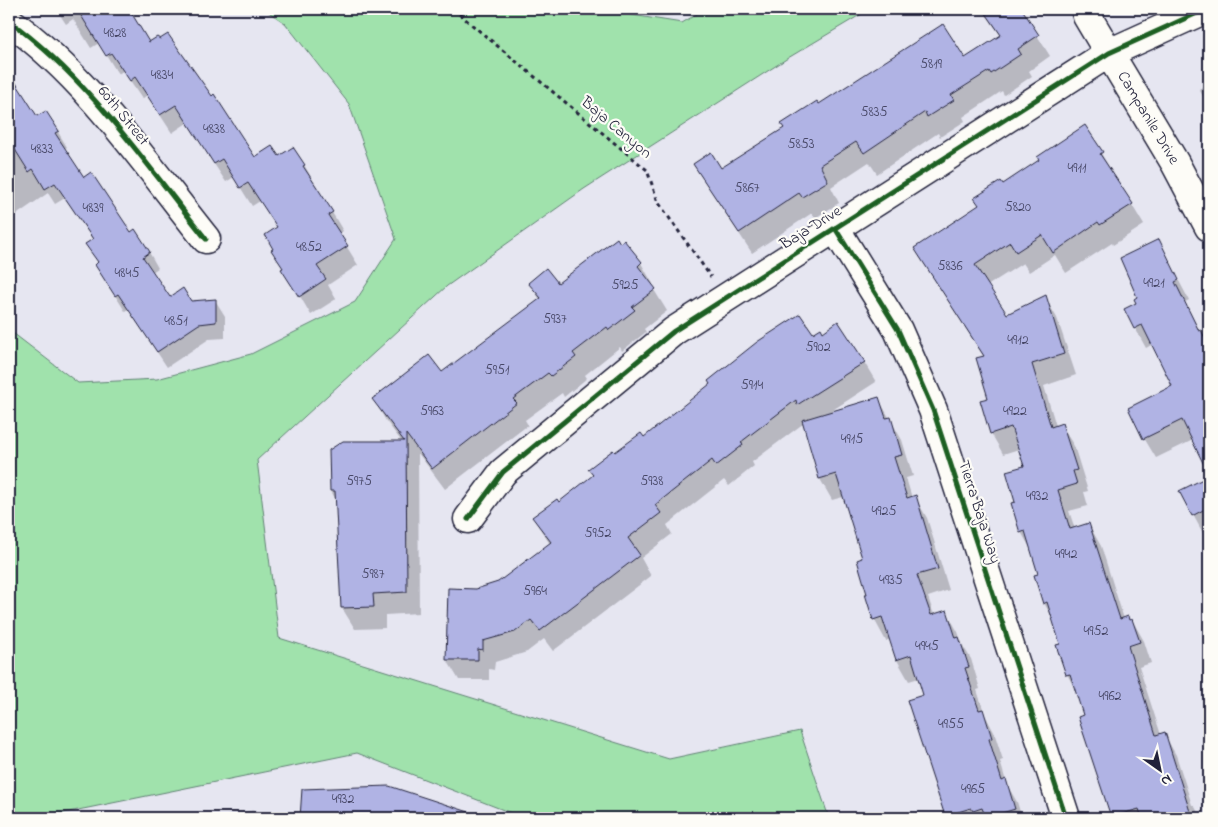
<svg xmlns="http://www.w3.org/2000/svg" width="1218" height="827" viewBox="0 0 1218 827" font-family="'Indie Flower',sans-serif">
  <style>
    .green { fill: #a0e2ac; stroke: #618274 }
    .shadow { fill: #0003 }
    .building { fill: #b0b3e4; stroke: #22223b }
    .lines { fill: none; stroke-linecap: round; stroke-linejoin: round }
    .street-casing { stroke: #22223b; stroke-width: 31 }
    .secondary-casing { stroke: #22223b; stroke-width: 31 }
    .path { stroke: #22223b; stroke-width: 3; stroke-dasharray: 4 4; stroke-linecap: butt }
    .street { stroke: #fdfcf7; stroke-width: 28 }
    .secondary { stroke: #fdfcf7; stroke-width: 28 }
    .cycleway-casing { stroke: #fdfcf7; stroke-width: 8 }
    .cycleway { stroke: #1b5e20; stroke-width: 5 }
    .labels { text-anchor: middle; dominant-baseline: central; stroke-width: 4.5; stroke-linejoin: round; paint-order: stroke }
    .number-label { font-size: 14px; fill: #464665 }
    .street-label { font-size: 16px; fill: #22223b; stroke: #fdfcf7 }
  </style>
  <rect width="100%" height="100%" fill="#e6e6f1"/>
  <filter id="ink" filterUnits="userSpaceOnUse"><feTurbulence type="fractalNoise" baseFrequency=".02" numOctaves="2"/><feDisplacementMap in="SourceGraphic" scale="10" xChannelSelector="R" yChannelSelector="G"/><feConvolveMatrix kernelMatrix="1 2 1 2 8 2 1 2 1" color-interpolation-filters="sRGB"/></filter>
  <g filter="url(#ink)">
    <!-- green -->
    <polygon class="green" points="264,9 602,9 613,12 682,23 705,9 870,9 788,58 584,189 447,286 257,460 279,638 669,759 800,731 829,818 524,818 357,753 39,818 9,818 9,330 78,383 157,379 251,354 355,302 396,239 349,104 285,23"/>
    <!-- shadow -->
    <g class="shadow">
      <polygon points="56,9 128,9 149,44 255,158 279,157 304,165 343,231 339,234 358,265 328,285 336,299 311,315 284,269 278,228 260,201 252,206 234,177 226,182 187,123 172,133 147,95 142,99 123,71 118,74 99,43 91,48 73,19 66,24"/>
      <polygon points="982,9 1024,9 1021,10 1050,56 1029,71 1032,76 1004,95 1002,91 963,117 965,121 940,137 938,133 877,174 869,162 831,187 839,203 815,218 812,213 752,253 707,185 721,169 818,106 965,60 1001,36"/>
      <polygon points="9,74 37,118 46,112 67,147 64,149 83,179 149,252 158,268 152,272 170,298 191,302 215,300 225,316 225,338 209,339 167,367 128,309 125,311 106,281 99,264 87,244 93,240 65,198 55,204 48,193 9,220"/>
      <polygon points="1209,83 1209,107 1199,89"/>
      <polygon points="1209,111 1209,122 1205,114"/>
      <polygon points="1085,127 1144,225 1113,245 1112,243 1066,273 1055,255 1029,272 1023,263 987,286 1007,316 1045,297 1057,318 1076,375 1044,386 1056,426 1061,425 1074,446 1088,491 1084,492 1088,506 1069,511 1075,529 1089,525 1101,546 1124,619 1132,620 1144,641 1151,663 1139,667 1161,735 1164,734 1176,755 1192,805 1194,805 1201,818 1113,818 1112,817 1080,717 1084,716 1076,691 1067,674 1062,645 1054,621 1044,603 1040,574 1032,551 1021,532 1025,467 1019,449 1003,454 991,433 990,399 984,357 915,249 980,206 1002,186 1040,160"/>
      <polygon points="1158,241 1189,300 1185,302 1200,332 1209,346 1209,472 1193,440 1156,458 1144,438 1173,387 1153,344 1146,348 1135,328 1137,304"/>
      <polygon points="620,245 641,263 653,284 651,285 667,311 644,329 646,332 622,351 620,347 585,375 587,378 564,397 562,393 525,420 528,425 445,489 418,453 419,613 385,615 385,628 355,629 342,608 337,502 331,491 402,442 386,421 374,400 442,374 540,300 530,283 557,285"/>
      <polygon points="822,333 864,362 876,382 831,411 878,398 902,440 913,476 906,478 912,498 915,497 927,518 949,590 928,597 934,615 946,611 958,632 963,646 971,659 980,689 977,690 985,715 994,732 1003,760 1000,761 1007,785 1017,802 1022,818 947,818 909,701 925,695 919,678 909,681 897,660 890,639 886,641 874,619 864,559 843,497 832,500 820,479 804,423 752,462 754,466 729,486 724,480 667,525 672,534 641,558 651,576 553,651 544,639 527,652 495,662 494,670 489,669 489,680 459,680 447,660 449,589 476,590 499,583 550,544 533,518 559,503 594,476 615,454 644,438 813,335"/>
      <polygon points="1209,477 1209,532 1204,535 1180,491"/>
      <polygon points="303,790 443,805 451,818 302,818"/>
      <polygon points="255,810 260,818 226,818 226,816"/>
      <polygon points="146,814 148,818 139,818"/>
    </g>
    <!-- building -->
    <g class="building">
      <polygon points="77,9 129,9 149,42 157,37 160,39 168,34 212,96 214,94 255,157 272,146 279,156 293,147 305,165 303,166 333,212 328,215 348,246 317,266 326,279 299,297 281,269 283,268 271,250 273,249 265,235 277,227 248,183 240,188 222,159 214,164 176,105 160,115 135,77 130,81 111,53 106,56"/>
      <polygon points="983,9 1022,9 1039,35 1018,49 1021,54 991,74 989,71 951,95 954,100 927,117 925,112 864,153 856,142 820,165 828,181 802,197 799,193 739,233 693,164 711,152 721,168 784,128 781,124 817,101 819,104 943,24 965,58 1001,35"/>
      <polygon points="9,72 37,116 46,111 59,131 55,133 84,177 91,172 131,232 135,229 150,252 143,257 170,297 183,288 191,301 216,299 216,322 199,324 157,352 118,294 115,296 95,265 98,262 85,244 93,239 55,183 45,189 33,169 29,172 9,140"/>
      <polygon points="1085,125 1103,152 1100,154 1133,204 1100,225 1098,222 1053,253 1042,235 1016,252 1010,242 975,265 1007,314 1046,295 1064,354 1032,364 1051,427 1062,423 1077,470 1073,471 1077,484 1058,490 1070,529 1089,523 1120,619 1128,616 1129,620 1132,619 1140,642 1128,646 1156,735 1165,732 1192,818 1142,818 1139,809 1111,817 1078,717 1083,715 1070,674 1066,675 1056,645 1060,644 1047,602 1043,604 1034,575 1038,574 1025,531 1020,533 1011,503 1015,502 1006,471 1024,466 1011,427 990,434 980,400 988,398 976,358 984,356 914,248 979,205 974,198 1001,181 1003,184 1039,160 1037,157"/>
      <polygon points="617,238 620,243 624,240 642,262 638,266 656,289 632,307 635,310 609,330 607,327 573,353 576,357 551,376 548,373 513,399 517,403 432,469 406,434 407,592 373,594 374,607 341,608 335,491 330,491 329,450 343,441 404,441 372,399 429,355 442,372 541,298 528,283 546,268 558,283"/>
      <polygon points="1159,239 1179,280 1175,282 1199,331 1201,330 1209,346 1209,475 1182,420 1143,439 1128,408 1172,386 1142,325 1134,329 1124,309 1136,303 1134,299 1137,297 1120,258"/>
      <polygon points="800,314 813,333 821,328 823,332 838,321 865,362 797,405 796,400 741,442 743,445 716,466 712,460 655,505 661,513 628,538 640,555 540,631 531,620 515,632 483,641 483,650 478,649 478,660 446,660 448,588 476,589 498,582 551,542 532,517 557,499 559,502 593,475 588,469 613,450 615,452 641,433 644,437 710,384 708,381 757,342"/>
      <polygon points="879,397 886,418 891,417 902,455 894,457 907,498 916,495 938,569 917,575 931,615 947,610 956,638 959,637 969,667 965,668 979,710 983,709 992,738 989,739 1002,781 1006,779 1015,809 986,818 982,808 973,811 971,808 945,816 907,700 923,695 911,655 896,660 882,617 873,620 865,594 867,594 857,560 862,558 836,474 819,479 802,420"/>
      <polygon points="1209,476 1209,507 1192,516 1179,491"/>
      <polygon points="389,786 475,814 474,818 300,818 302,789"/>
    </g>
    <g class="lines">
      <defs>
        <g id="street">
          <path d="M 9,21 C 87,77 146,164 206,239"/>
          <polyline points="835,228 898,330 933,410 1066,818"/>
          <polyline points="468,519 503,472 674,331 1109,53 1087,16 1085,9"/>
        </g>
        <polyline id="secondary" points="1206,9 1109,53 1175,163 1209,227"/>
      </defs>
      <!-- street casing -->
      <use href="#street" class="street-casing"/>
      <!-- secondary casing -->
      <use href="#secondary" class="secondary-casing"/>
      <!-- path -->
      <polyline class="path" points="453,9 647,170 658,202 711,277"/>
      <!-- street -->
      <use href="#street" class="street"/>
      <!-- secondary -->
      <use href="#secondary" class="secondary"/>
      <defs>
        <g id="cycleway">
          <path d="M 9,21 C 87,77 146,164 206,239"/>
          <polyline points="835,228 898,330 933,410 1066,818"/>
          <polyline points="468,519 503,472 674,331 1109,53 1206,9"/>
        </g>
      </defs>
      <!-- cycleway casing -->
      <use href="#cycleway" class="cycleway-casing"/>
      <!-- cycleway -->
      <use href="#cycleway" class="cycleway"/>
    </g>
  </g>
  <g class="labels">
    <!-- number labels -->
    <g class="number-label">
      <text x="115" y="33">4828</text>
      <text x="931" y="64">5819</text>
      <text x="162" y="75">4834</text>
      <text x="874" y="112">5835</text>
      <text x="214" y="129">4838</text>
      <text x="801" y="144">5853</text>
      <text x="42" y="149">4833</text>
      <text x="1077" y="168">4911</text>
      <text x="747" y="188">5867</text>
      <text x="1018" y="207">5820</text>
      <text x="93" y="208">4839</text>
      <text x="309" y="247">4852</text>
      <text x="950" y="266">5836</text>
      <text x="127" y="273">4845</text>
      <text x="1154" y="283">4921</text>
      <text x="625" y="285">5925</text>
      <text x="555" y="319">5937</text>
      <text x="176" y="321">4851</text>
      <text x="1018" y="340">4912</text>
      <text x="818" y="347">5902</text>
      <text x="497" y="370">5951</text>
      <text x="752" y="385">5914</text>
      <text x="432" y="411">5963</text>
      <text x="1015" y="411">4922</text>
      <text x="852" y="439">4915</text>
      <text x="359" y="481">5975</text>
      <text x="652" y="481">5938</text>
      <text x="1037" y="496">4932</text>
      <text x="884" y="511">4925</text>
      <text x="598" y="533">5952</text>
      <text x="1066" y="554">4942</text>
      <text x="373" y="574">5987</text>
      <text x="891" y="580">4935</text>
      <text x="535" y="591">5964</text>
      <text x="1096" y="631">4952</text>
      <text x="927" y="646">4945</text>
      <text x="1110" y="696">4962</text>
      <text x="951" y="724">4955</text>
      <text x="973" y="789">4965</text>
      <text x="343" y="799">4932</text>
    </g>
    <!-- street labels -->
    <g class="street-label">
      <text transform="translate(123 116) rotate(51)">60th Street</text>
      <text transform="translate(1148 118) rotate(59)">Campanile Drive</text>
      <text transform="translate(616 128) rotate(40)">Baja Canyon</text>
      <text transform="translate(811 228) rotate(-32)">Baja Drive</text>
      <text transform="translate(979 512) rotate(72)">Tierra Baja Way</text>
    </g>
  </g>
  <!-- margin -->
  <rect width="1218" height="827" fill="none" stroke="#fdfcf7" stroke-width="30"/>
  <rect x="15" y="15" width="1188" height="797" fill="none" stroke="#22223b" stroke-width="2" filter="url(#ink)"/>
  <!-- north arrow -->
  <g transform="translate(1160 770) rotate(147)" stroke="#fdfcf7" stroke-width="4" paint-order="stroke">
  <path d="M0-4L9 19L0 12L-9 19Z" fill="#22223b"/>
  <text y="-8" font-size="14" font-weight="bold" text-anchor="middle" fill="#22223b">N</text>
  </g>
</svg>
